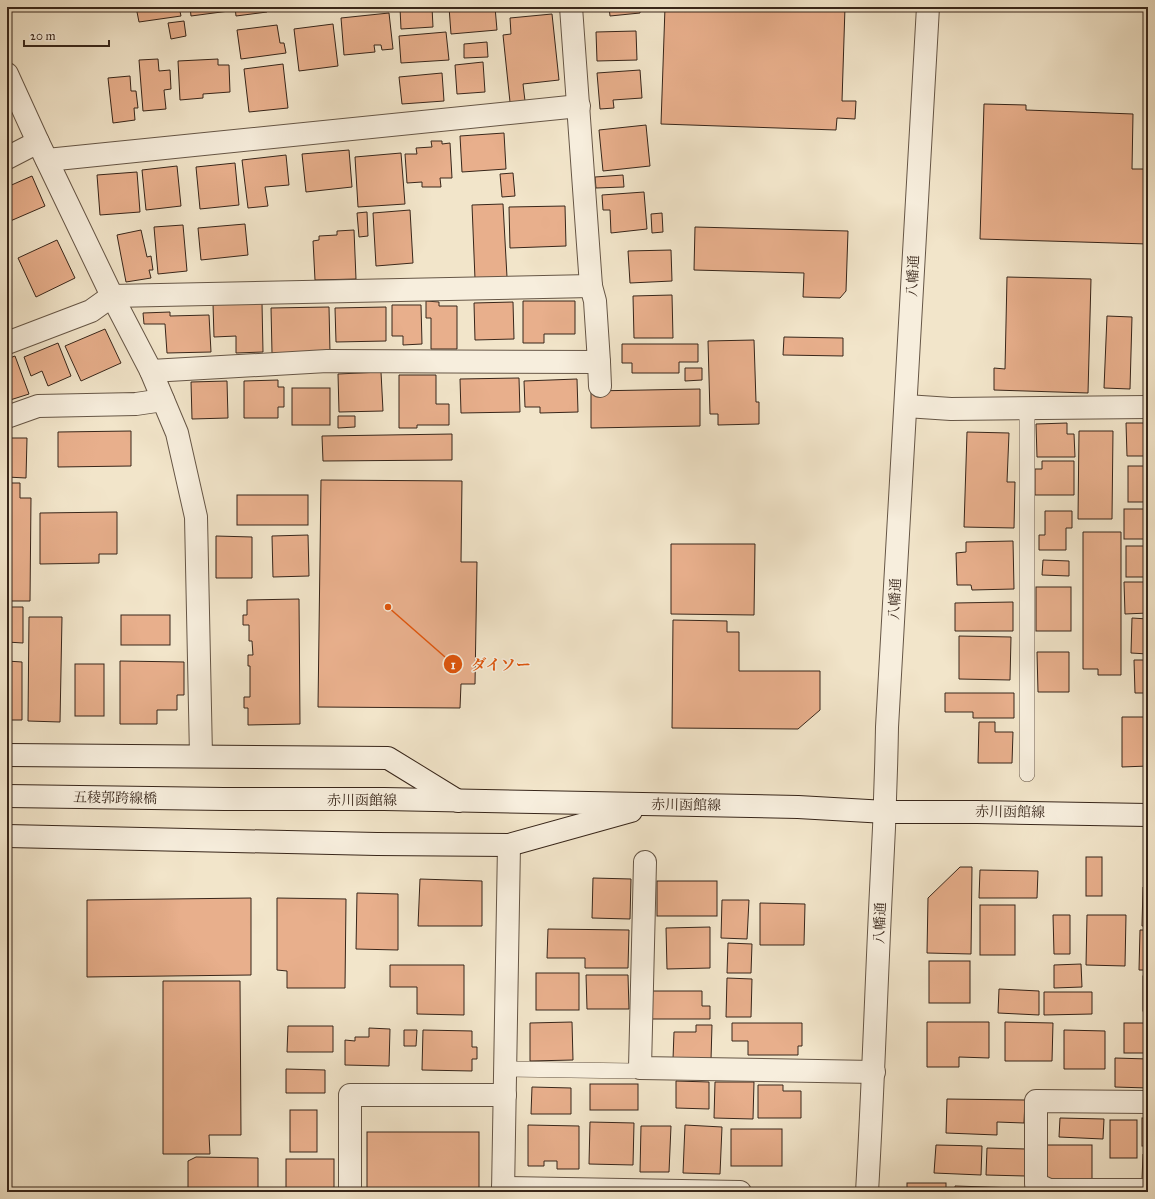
<svg xmlns="http://www.w3.org/2000/svg" width="1155" height="1199" viewBox="0 0 1155 1199" font-family="'IM FELL Great Primer','Noto Serif JP',serif">
  <style>
    .building { fill: #e8af8c; stroke: #38261a }
    .lines { fill: none; stroke-linecap: round; stroke-linejoin: round }
    .service-casing { stroke: #665646; stroke-width: 16 }
    .minor-casing { stroke: #665646; stroke-width: 24 }
    .tertiary-casing { stroke: #665646; stroke-width: 24 }
    .secondary-casing { stroke: #38261a; stroke-width: 24 }
    .service { stroke: #f7eedd; stroke-width: 15 }
    .minor { stroke: #f7eedd; stroke-width: 22 }
    .tertiary { stroke: #f7eedd; stroke-width: 22 }
    .secondary { stroke: #f7eedd; stroke-width: 22 }
    .labels { text-anchor: middle; dominant-baseline: central; stroke-width: 3; stroke-linejoin: round; paint-order: stroke }
    .street-label { font-size: 14px; fill: #38261a; stroke: #f7eedd }
    .leader { fill: none; stroke: #df560d; stroke-width: 1.5 }
    .callout-dot { fill: #df560d; stroke: #f7eedd; stroke-width: 1.5 }
    .mark-label { font-size: 12px; text-anchor: middle; font-weight: bold; fill: #fff }
    .callout-label { font-size: 15px; text-anchor: middle; font-weight: bold; fill: #df560d; stroke: #f7eedd; stroke-width: 3; stroke-linejoin: round; paint-order: stroke }
  </style>
  <rect width="100%" height="100%" fill="#f2e5ca"/>
  <filter id="stains"><feTurbulence type="fractalNoise" baseFrequency=".005" numOctaves="4"/><feColorMatrix values="0 0 0 0 .2 0 0 0 0 .09 0 0 0 0 .02 0 0 0 .5 -.17"/></filter>
  <radialGradient id="worn" r=".72"><stop offset=".6" stop-color="#630" stop-opacity="0"/><stop offset="1" stop-color="#630" stop-opacity=".3"/></radialGradient>
  <!-- building -->
  <g class="building">
    <polygon points="136,7 179,7 181,16 139,22"/>
    <polygon points="190,7 228,7 229,11 191,16"/>
    <polygon points="235,7 266,7 267,12 236,16"/>
    <polygon points="432,7 433,27 401,29 400,8"/>
    <polygon points="449,7 495,7 497,30 451,34"/>
    <polygon points="516,7 546,7 516,10"/>
    <polygon points="609,7 640,7 640,13 610,16"/>
    <polygon points="665,7 845,7 842,101 856,101 855,119 837,118 836,130 661,124"/>
    <polygon points="389,13 393,49 382,50 381,45 374,45 375,52 344,55 341,18"/>
    <polygon points="552,14 559,80 523,84 525,101 510,102 503,35 511,34 510,18"/>
    <polygon points="184,21 186,36 171,39 168,23"/>
    <polygon points="333,24 338,66 299,71 294,29"/>
    <polygon points="277,25 280,43 284,43 286,53 241,59 237,30"/>
    <polygon points="636,31 637,60 597,61 596,32"/>
    <polygon points="446,32 449,60 401,63 399,36"/>
    <polygon points="487,42 488,57 464,58 464,44"/>
    <polygon points="158,59 159,71 170,70 171,89 164,90 166,109 143,111 139,60"/>
    <polygon points="218,59 218,65 229,65 230,92 203,94 203,98 180,100 178,61"/>
    <polygon points="483,62 485,92 457,94 455,65"/>
    <polygon points="283,64 288,108 249,112 244,69"/>
    <polygon points="640,70 642,98 613,100 614,108 600,109 597,73"/>
    <polygon points="442,73 444,101 402,104 399,77"/>
    <polygon points="130,76 131,91 136,91 138,108 134,108 135,120 113,123 108,78"/>
    <polygon points="984,104 1026,105 1026,110 1133,114 1132,169 1148,169 1148,244 980,239"/>
    <polygon points="646,125 650,166 603,171 599,130"/>
    <polygon points="504,133 506,169 462,172 460,136"/>
    <polygon points="431,141 442,141 442,144 450,143 452,178 440,178 441,187 422,187 422,182 407,183 405,154 417,154 416,148 432,147"/>
    <polygon points="349,150 352,187 306,192 302,154"/>
    <polygon points="401,153 405,204 358,207 355,157"/>
    <polygon points="286,155 289,185 265,187 268,206 248,208 242,160"/>
    <polygon points="235,163 239,205 200,209 196,167"/>
    <polygon points="177,166 181,206 146,210 142,170"/>
    <polygon points="137,172 140,212 100,215 97,175"/>
    <polygon points="513,173 515,196 502,197 500,174"/>
    <polygon points="623,175 624,187 596,188 595,177"/>
    <polygon points="32,176 45,206 8,222 7,187"/>
    <polygon points="644,192 647,229 611,233 610,210 603,210 602,195"/>
    <polygon points="503,204 507,277 475,279 472,205"/>
    <polygon points="565,206 566,246 510,248 509,207"/>
    <polygon points="410,210 413,263 376,266 373,213"/>
    <polygon points="367,212 368,236 359,237 357,213"/>
    <polygon points="662,213 663,232 652,233 651,214"/>
    <polygon points="245,224 248,255 201,260 198,228"/>
    <polygon points="183,225 187,271 158,274 154,227"/>
    <polygon points="695,227 848,231 846,291 840,298 803,297 804,273 694,270"/>
    <polygon points="141,230 147,257 151,256 153,270 149,270 151,278 126,282 117,235"/>
    <polygon points="354,230 356,279 315,280 313,241 319,240 319,236 337,235 337,231"/>
    <polygon points="57,240 75,278 36,297 18,258"/>
    <polygon points="671,250 672,281 630,283 628,251"/>
    <polygon points="1007,277 1091,279 1088,393 994,390 994,368 1005,369"/>
    <polygon points="672,295 673,338 634,338 633,296"/>
    <polygon points="426,301 439,302 439,306 457,306 457,349 431,349 431,318 426,318"/>
    <polygon points="523,301 575,301 575,334 544,334 544,343 523,343"/>
    <polygon points="513,302 514,339 475,340 474,303"/>
    <polygon points="262,303 263,352 236,353 236,336 214,337 213,304"/>
    <polygon points="392,305 421,305 422,344 403,345 403,336 392,336"/>
    <polygon points="329,307 330,352 272,353 271,308"/>
    <polygon points="386,307 386,341 336,342 335,308"/>
    <polygon points="170,312 170,316 209,315 211,352 167,353 165,324 144,324 143,313"/>
    <polygon points="1107,316 1132,317 1130,389 1104,388"/>
    <polygon points="105,329 121,363 81,381 65,346"/>
    <polygon points="784,337 843,338 843,356 783,355"/>
    <polygon points="754,340 756,402 759,402 759,424 718,425 718,414 710,414 708,341"/>
    <polygon points="58,343 71,376 48,386 42,371 31,376 24,357"/>
    <polygon points="622,344 698,344 698,362 679,362 679,373 632,373 632,363 622,363"/>
    <polygon points="15,356 29,394 7,401 7,359"/>
    <polygon points="685,368 702,368 702,380 685,381"/>
    <polygon points="381,372 383,411 339,412 338,374"/>
    <polygon points="399,375 436,375 436,404 449,404 449,425 417,425 417,428 399,428"/>
    <polygon points="519,378 520,412 461,413 460,379"/>
    <polygon points="577,379 578,412 540,413 540,407 525,407 524,381"/>
    <polygon points="278,380 278,387 284,387 284,407 278,407 278,418 244,418 244,381"/>
    <polygon points="227,381 228,418 192,419 191,382"/>
    <rect x="292" y="388" width="38" height="37"/>
    <polygon points="700,389 700,426 591,428 591,391"/>
    <polygon points="338,416 355,416 355,427 338,428"/>
    <polygon points="1067,423 1067,434 1074,434 1075,457 1037,457 1036,424"/>
    <polygon points="1126,423 1148,423 1148,456 1127,456"/>
    <polygon points="131,431 131,466 58,467 58,432"/>
    <polygon points="1079,431 1113,431 1112,519 1078,519"/>
    <polygon points="967,432 1009,433 1007,482 1015,482 1014,528 964,527"/>
    <polygon points="452,434 452,460 323,461 322,436"/>
    <polygon points="7,438 27,438 26,478 7,477"/>
    <polygon points="1042,461 1074,461 1074,495 1035,495 1035,469 1042,469"/>
    <rect x="1128" y="466" width="20" height="36"/>
    <polygon points="321,480 462,481 461,562 477,562 475,684 461,684 460,708 318,707"/>
    <polygon points="7,483 20,483 20,498 31,498 30,601 7,601"/>
    <rect x="237" y="495" width="71" height="30"/>
    <rect x="1124" y="509" width="24" height="30"/>
    <polygon points="1045,511 1072,511 1072,528 1066,528 1066,550 1039,550 1039,535 1045,535"/>
    <polygon points="117,512 117,554 99,554 99,563 40,564 40,513"/>
    <polygon points="1083,532 1121,532 1121,675 1098,675 1098,669 1083,669"/>
    <polygon points="308,535 309,576 273,577 272,536"/>
    <polygon points="216,536 252,537 252,578 216,578"/>
    <polygon points="1013,541 1014,589 972,590 971,585 957,585 956,553 966,552 966,542"/>
    <polygon points="671,544 755,544 754,615 671,614"/>
    <rect x="1126" y="546" width="22" height="31"/>
    <polygon points="1043,560 1069,561 1069,576 1042,575"/>
    <polygon points="1124,582 1148,582 1148,613 1125,614"/>
    <rect x="1036" y="587" width="35" height="44"/>
    <polygon points="299,599 300,724 248,725 248,708 244,708 244,697 250,697 250,666 248,666 248,655 253,655 252,641 249,641 249,625 243,625 243,615 247,615 247,600"/>
    <polygon points="1013,602 1013,631 955,631 955,603"/>
    <polygon points="7,607 23,607 23,643 7,642"/>
    <rect x="121" y="615" width="49" height="30"/>
    <polygon points="29,617 62,617 60,722 28,721"/>
    <polygon points="1132,618 1148,619 1148,654 1131,653"/>
    <polygon points="673,620 727,621 727,632 739,632 739,671 820,671 820,710 798,729 672,728"/>
    <polygon points="959,636 1011,637 1010,680 959,679"/>
    <polygon points="1037,652 1069,652 1069,692 1038,692"/>
    <polygon points="1134,660 1148,660 1148,693 1135,693"/>
    <polygon points="7,661 22,662 22,720 7,720"/>
    <polygon points="120,661 184,662 184,695 177,695 177,710 157,710 157,724 120,724"/>
    <rect x="75" y="664" width="29" height="52"/>
    <polygon points="945,693 1014,693 1014,718 973,718 973,712 945,712"/>
    <polygon points="1122,717 1148,717 1148,766 1122,767"/>
    <polygon points="979,722 995,722 995,732 1013,732 1012,763 978,763"/>
    <rect x="1086" y="857" width="16" height="39"/>
    <polygon points="960,867 972,867 971,954 927,953 928,898"/>
    <polygon points="980,870 1038,871 1037,898 979,898"/>
    <polygon points="593,878 631,879 630,919 592,918"/>
    <polygon points="420,879 482,881 482,926 418,926"/>
    <rect x="657" y="881" width="60" height="35"/>
    <polygon points="1143,887 1148,887 1148,926 1142,926"/>
    <polygon points="357,893 398,894 398,950 356,949"/>
    <polygon points="251,898 251,975 87,977 87,900"/>
    <polygon points="277,898 346,899 345,988 287,988 287,971 277,970"/>
    <polygon points="722,900 749,900 747,939 721,938"/>
    <polygon points="760,903 805,904 804,945 760,945"/>
    <rect x="980" y="905" width="35" height="50"/>
    <polygon points="1053,915 1070,915 1070,954 1054,954"/>
    <polygon points="1087,915 1126,915 1125,966 1086,965"/>
    <polygon points="710,927 710,968 667,969 666,928"/>
    <polygon points="548,929 629,930 628,968 585,968 585,958 547,958"/>
    <polygon points="1140,930 1148,930 1148,970 1139,970"/>
    <polygon points="728,943 752,944 751,973 727,973"/>
    <rect x="929" y="961" width="41" height="42"/>
    <polygon points="1081,964 1082,987 1054,988 1054,965"/>
    <polygon points="390,965 464,965 464,1015 417,1014 417,987 390,987"/>
    <rect x="536" y="973" width="43" height="37"/>
    <polygon points="586,975 628,975 629,1009 587,1009"/>
    <rect x="1143" y="976" width="5" height="35"/>
    <polygon points="727,978 752,979 751,1017 726,1017"/>
    <polygon points="163,981 240,981 241,1135 209,1135 210,1154 163,1154"/>
    <polygon points="999,989 1039,991 1039,1015 998,1013"/>
    <polygon points="647,991 702,991 702,1006 710,1006 710,1019 647,1019"/>
    <polygon points="1044,992 1092,992 1092,1014 1044,1015"/>
    <polygon points="572,1022 573,1060 530,1061 530,1023"/>
    <polygon points="927,1022 989,1022 989,1058 959,1057 959,1067 927,1067"/>
    <polygon points="1005,1022 1053,1023 1052,1061 1005,1061"/>
    <polygon points="732,1023 802,1023 802,1046 798,1046 798,1055 748,1055 748,1041 732,1041"/>
    <rect x="1124" y="1023" width="24" height="30"/>
    <polygon points="696,1025 712,1025 711,1060 673,1059 674,1032 696,1032"/>
    <polygon points="288,1026 333,1026 333,1052 287,1052"/>
    <polygon points="369,1028 390,1029 389,1066 345,1065 345,1040 355,1041 355,1037 369,1037"/>
    <polygon points="404,1030 417,1030 416,1046 404,1046"/>
    <polygon points="423,1030 472,1031 472,1047 477,1047 477,1059 472,1059 472,1071 422,1070"/>
    <polygon points="1064,1030 1105,1031 1105,1069 1064,1069"/>
    <polygon points="1115,1058 1148,1059 1148,1092 1148,1088 1115,1087"/>
    <polygon points="286,1069 325,1070 325,1093 286,1093"/>
    <polygon points="676,1081 709,1082 709,1109 676,1108"/>
    <polygon points="715,1082 754,1082 753,1119 714,1118"/>
    <rect x="590" y="1084" width="48" height="26"/>
    <polygon points="758,1085 783,1085 783,1091 801,1091 801,1118 758,1118"/>
    <polygon points="532,1087 571,1088 571,1114 531,1114"/>
    <polygon points="947,1099 1025,1100 1024,1123 997,1122 997,1135 946,1133"/>
    <rect x="290" y="1110" width="27" height="42"/>
    <polygon points="1060,1118 1104,1119 1103,1139 1059,1137"/>
    <rect x="1142" y="1118" width="6" height="28"/>
    <rect x="1110" y="1120" width="27" height="38"/>
    <polygon points="590,1122 634,1123 633,1165 589,1164"/>
    <polygon points="528,1125 579,1126 579,1169 557,1169 557,1161 544,1161 544,1166 528,1166"/>
    <polygon points="685,1125 722,1127 720,1174 683,1173"/>
    <polygon points="641,1126 671,1126 669,1172 640,1172"/>
    <rect x="731" y="1129" width="51" height="37"/>
    <rect x="367" y="1132" width="112" height="56"/>
    <polygon points="936,1145 982,1146 981,1175 934,1173"/>
    <rect x="1043" y="1145" width="49" height="37"/>
    <polygon points="987,1148 1026,1149 1025,1176 986,1175"/>
    <polygon points="1143,1154 1148,1154 1148,1180 1142,1180"/>
    <polygon points="196,1157 258,1158 258,1192 170,1192 188,1192 188,1161"/>
    <rect x="286" y="1159" width="48" height="33"/>
    <rect x="907" y="1183" width="39" height="9"/>
    <polygon points="955,1186 1018,1188 1018,1192 955,1192"/>
  </g>
  <g class="lines">
    <defs>
      <g id="service">
        <polyline points="1027,774 1027,409"/>
        <polyline points="505,1069 633,1071 640,1068"/>
      </g>
      <g id="minor">
        <polyline points="7,74 38,142 112,296 151,371 177,433 196,517 201,756"/>
        <polyline points="7,158 38,142"/>
        <polyline points="47,160 579,106"/>
        <polyline points="7,343 91,311 112,296 591,286"/>
        <polyline points="599,362 600,386"/>
        <polyline points="151,371 327,361 599,362 595,301 591,286 571,7"/>
        <polyline points="906,406 951,409 1148,407"/>
        <polyline points="7,417 38,406 136,404 163,400"/>
        <polyline points="645,862 640,1068 874,1072"/>
        <polyline points="1148,1102 1036,1101 1036,1184 1049,1190 1148,1190"/>
        <polyline points="503,1188 740,1192"/>
        <polyline points="350,1192 350,1095 505,1095"/>
        <polyline points="503,1192 509,845"/>
      </g>
      <path id="tertiary" d="M 867,1192 C 873,1091 876,991 881,890 C 884,836 886,782 887,727 L 928,7"/>
      <g id="secondary">
        <polyline points="7,755 388,758 458,801"/>
        <polyline points="7,796 224,799 384,799 798,807 886,812 977,812 1148,815"/>
        <polyline points="7,836 377,844 509,845 631,811"/>
      </g>
    </defs>
    <!-- service casing -->
    <use href="#service" class="service-casing"/>
    <!-- minor casing -->
    <use href="#minor" class="minor-casing"/>
    <!-- tertiary casing -->
    <use href="#tertiary" class="tertiary-casing"/>
    <!-- secondary casing -->
    <use href="#secondary" class="secondary-casing"/>
    <!-- service -->
    <use href="#service" class="service"/>
    <!-- minor -->
    <use href="#minor" class="minor"/>
    <!-- tertiary -->
    <use href="#tertiary" class="tertiary"/>
    <!-- secondary -->
    <use href="#secondary" class="secondary"/>
  </g>
  <g class="labels">
    <!-- street labels -->
    <g class="street-label">
      <text transform="translate(913 276) rotate(-87)">八幡通</text>
      <text transform="translate(895 599) rotate(-87)">八幡通</text>
      <text transform="translate(115 798) rotate(1)">五稜郭跨線橋</text>
      <text x="362" y="800">赤川函館線</text>
      <text transform="translate(686 805) rotate(1)">赤川函館線</text>
      <text transform="translate(1010 812) rotate(1)">赤川函館線</text>
      <text transform="translate(880 923) rotate(-88)">八幡通</text>
    </g>
  </g>
  <!-- callouts -->
  <path class="leader" d="M388 607L453 664"/>
  <g class="callout-dot">
    <circle cx="388" cy="607" r="4"/>
    <circle cx="453" cy="664" r="10"/>
  </g>
  <g class="mark-label">
    <text x="453" y="669">1</text>
  </g>
  <g class="callout-label">
    <text x="501" y="670">ダイソー</text>
  </g>
  <!-- margin -->
  <rect width="1155" height="1199" fill="none" stroke="#f2e5ca" stroke-width="24"/>
  <rect x="8" y="8" width="1139" height="1183" fill="none" stroke="#38261a" stroke-width="2"/>
  <rect x="12" y="12" width="1131" height="1175" fill="none" stroke="#38261a"/>
  <!-- scale -->
  <path d="M24 40v6h85v-6" fill="none" stroke="#38261a" stroke-width="2"/>
  <text x="30" y="40" font-size="12" fill="#38261a" stroke="#f7eedd" stroke-width="3" paint-order="stroke">20 m</text>
  <rect width="100%" height="100%" filter="url(#stains)"/>
  <rect width="100%" height="100%" fill="url(#worn)"/>
</svg>
